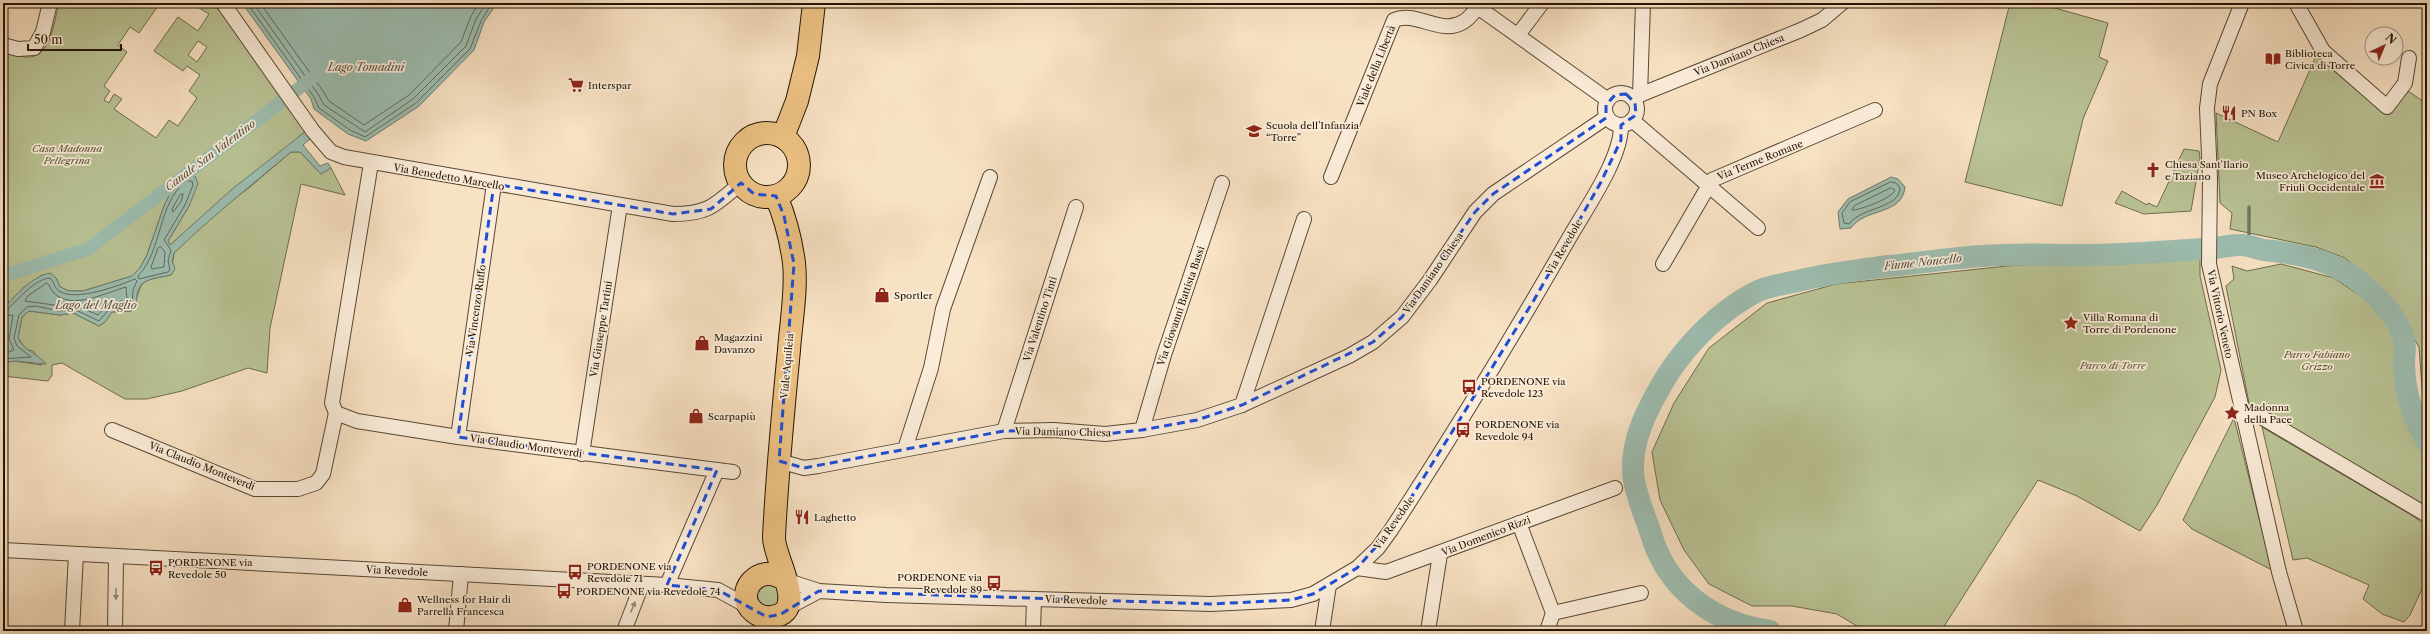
<svg xmlns="http://www.w3.org/2000/svg" width="2430" height="634" viewBox="0 0 2430 634" font-family="'Libre Caslon Text',serif">
  <style>
    .green { fill: #bac496; stroke: #6e6c4d; fill-rule: evenodd }
    .water { fill: #9dbeb1; stroke: #6c7a6c }
    .lines { fill: none; stroke-linecap: round; stroke-linejoin: round }
    .shore { stroke: #60695a; stroke-width: 1 }
    .stream { stroke: #6c7a6c; stroke-width: 3.5 }
    .canal { stroke: #9dbeb1; stroke-width: 13 }
    .river { stroke: #9dbeb1; stroke-width: 22 }
    .street-casing { stroke: #584834; stroke-width: 16 }
    .primary-casing { stroke: #221404; stroke-width: 24 }
    .street { stroke: #faecd9; stroke-width: 14 }
    .primary { stroke: #ecc182; stroke-width: 22 }
    .oneway { fill: #998b79 }
    .marked { fill: none; stroke: #1d4ed8; stroke-width: 3; stroke-dasharray: 8 5; stroke-linejoin: round }
    .labels { text-anchor: middle; dominant-baseline: central; stroke-width: 3.5; stroke-linejoin: round; paint-order: stroke }
    .poi-label { font-size: 10px; fill: #221404; stroke: #faecd9; text-anchor: start }
    .street-label { font-size: 10px; fill: #221404; stroke: #faecd9 }
    .park-label { font-size: 10px; font-style: italic; fill: #575237; stroke: #faecd9 }
    .water-label { font-size: 11px; font-style: italic; fill: #4d5041; stroke: #faecd9 }
  </style>
  <rect width="100%" height="100%" fill="#f8e2c4"/>
  <filter id="stains"><feTurbulence type="fractalNoise" baseFrequency=".005" numOctaves="4"/><feColorMatrix values="0 0 0 0 .2 0 0 0 0 .09 0 0 0 0 .02 0 0 0 .5 -.17"/></filter>
  <radialGradient id="worn" r=".72"><stop offset=".6" stop-color="#630" stop-opacity="0"/><stop offset="1" stop-color="#630" stop-opacity=".3"/></radialGradient>
  <!-- green -->
  <g class="green">
    <path d="M 59,3 L 160,3 L 139,33 L 130,27 L 118,45 L 127,52 L 104,86 L 110,91 L 104,100 L 109,103 L 114,94 L 122,99 L 114,109 L 156,138 L 169,120 L 178,126 L 197,98 L 189,91 L 200,75 L 187,66 L 183,71 L 154,51 L 178,17 L 198,31 L 209,14 L 191,3 L 217,3 L 306,131 L 170,245 L 168,241 L 189,206 L 174,186 L 164,206 L 147,255 L 140,268 L 132,276 L 83,291 L 69,291 L 60,287 L 56,278 L 42,275 L 23,288 L 3,309 L 3,51 C 10,53 17,56 25,57 C 51,60 54,21 59,3 ZM 198,41 L 207,47 L 197,62 L 188,55 Z"/>
    <polygon points="2010,3 2037,3 2108,23 2099,57 2108,61 2083,119 2062,206 1965,182"/>
    <polygon points="2316,56 2388,115 2408,91 2427,104 2427,411 2423,401 2419,347 2401,316 2372,281 2345,258 2316,247 2230,229 2232,213 2220,203 2216,113 2278,142"/>
    <polygon points="2184,149 2199,151 2200,158 2191,211 2144,214 2115,203 2122,191 2147,205 2148,203 2157,207"/>
    <path d="M 291,152 L 300,152 L 321,174 L 331,168 L 345,195 L 301,184 L 270,328 L 267,373 L 248,368 L 182,391 L 147,399 L 125,399 L 62,363 L 52,365 L 52,375 L 48,381 L 3,376 L 4,363 L 14,361 L 42,365 L 33,351 L 26,349 L 18,338 L 22,317 L 29,311 L 60,315 L 73,313 L 99,326 L 105,322 L 112,312 L 131,311 C 146,280 133,282 171,275 L 174,253 L 217,212 L 250,187 Z"/>
    <polygon points="2200,254 2200,276 2221,370 2215,397 2157,505 2140,531 2077,496 2038,480 1941,631 1865,631 1837,614 1792,606 1752,606 1709,584 1684,550 1660,500 1652,452 1674,403 1709,348 1767,303 1836,284 2007,266"/>
    <polygon points="2281,264 2334,278 2362,297 2382,315 2395,337 2401,400 2410,425 2427,457 2427,513 2250,408 2226,286 2234,279 2232,266 2247,271"/>
    <polygon points="2234,418 2272,570 2192,529 2183,520"/>
    <polygon points="2262,427 2413,516 2427,527 2427,578 2410,615 2404,622 2382,614 2363,599 2369,585 2307,558 2293,560"/>
    <path d="M 764,583 L 779,587 L 778,603 C 766,610 758,605 756,592 Z"/>
  </g>
  <!-- water -->
  <g class="water">
    <polygon points="242,3 497,3 484,22 474,50 419,106 366,141 348,134 314,109 311,99"/>
    <path d="M 306,131 L 311,138 L 303,145 L 320,166 L 328,163 L 331,168 L 321,174 L 300,152 L 291,152 C 251,185 212,217 174,253 L 172,261 L 175,269 L 171,275 C 147,280 134,279 137,308 L 131,311 L 112,312 L 105,322 L 99,326 L 73,313 L 60,315 L 29,311 L 22,317 L 18,338 C 23,350 38,354 46,364 L 14,361 L 3,363 L 3,309 C 16,295 31,277 50,273 L 56,278 L 60,287 L 69,291 L 83,291 L 132,276 L 140,268 L 147,255 L 164,206 L 174,186 L 184,178 L 195,176 L 198,184 L 189,206 L 168,241 L 170,245 L 231,190 Z"/>
    <path d="M 1891,177 L 1898,179 L 1905,187 C 1902,216 1866,207 1851,228 L 1840,229 L 1838,212 L 1848,199 Z"/>
  </g>
  <g class="lines">
    <!-- shore -->
    <g class="shore">
      <polyline points="247,3 314,97 319,108 350,130 365,137 416,103 470,49 481,21 492,3"/>
      <polyline points="253,3 318,94 324,105 365,132 413,99 466,46 476,19 486,3"/>
      <polyline points="260,3 323,91 329,101 364,125 409,95 461,42 471,16 479,3"/>
      <path d="M 186,181 L 192,181 L 193,185 L 185,205 L 164,240 L 171,250 L 168,261 L 170,269 L 168,272 L 139,279 L 138,276 C 163,250 157,204 186,181 Z"/>
      <path d="M 1891,182 L 1896,183 L 1900,188 C 1899,209 1863,206 1849,224 L 1844,223 L 1842,213 L 1850,202 Z"/>
      <path d="M 1891,188 L 1895,190 C 1893,198 1858,211 1852,210 L 1854,206 Z"/>
      <polygon points="183,194 181,202 173,212 172,209 180,195"/>
      <polygon points="161,247 165,252 164,267 152,269 151,267 158,248"/>
      <path d="M 47,283 C 50,286 51,290 54,293 C 72,311 107,292 126,287 L 127,300 L 108,304 L 98,315 L 75,305 L 61,306 L 25,301 L 28,296 Z"/>
      <path d="M 3,311 L 7,310 C 16,301 36,278 50,278 C 54,281 54,288 59,291 C 75,302 118,286 135,279 L 137,281 L 133,290 L 132,306 L 110,308 L 99,321 L 74,309 L 60,311 L 36,306 L 27,307 L 19,315 L 14,338 L 17,346 L 31,357 L 3,359"/>
      <polyline points="3,316 13,315 9,339 14,350 3,354"/>
    </g>
    <!-- stream -->
    <polyline class="stream" points="2249,207 2249,246"/>
    <!-- canal -->
    <polyline class="canal" points="3,276 88,249 315,76"/>
    <!-- river -->
    <path class="river" d="M 1770,631 C 1713,623 1667,589 1651,534 C 1645,516 1637,498 1634,480 C 1628,443 1649,405 1668,374 C 1689,342 1720,311 1754,293 C 1769,285 1786,284 1802,280 C 1831,273 1859,270 1889,266 C 1920,263 1951,258 1983,256 C 2016,253 2050,255 2083,255 C 2127,255 2172,251 2215,248 C 2223,247 2232,245 2240,245 C 2248,244 2256,249 2264,250 C 2303,254 2339,261 2368,289 C 2382,301 2399,321 2404,339 C 2406,348 2404,356 2404,364 C 2404,392 2413,418 2427,442"/>
    <defs>
      <g id="street">
        <path d="M 223,3 L 313,131 L 331,152 L 344,157 L 673,214 C 709,214 715,205 741,183"/>
        <polyline points="1472,3 1608,100"/>
        <polyline points="2242,3 2210,84 2207,108 2210,179 2209,264 2279,572 2296,631"/>
        <polyline points="2296,3 2323,51 2387,107 2405,83 2409,58"/>
        <polyline points="1518,35 1542,3"/>
        <polyline points="3,45 18,49 34,48 43,32 50,3"/>
        <circle cx="1621" cy="109" r="16"/>
        <polyline points="1640,95 1643,3"/>
        <polyline points="1632,98 1801,30 1822,20 1842,3"/>
        <polyline points="1632,120 1758,228"/>
        <polyline points="371,163 332,403 336,413 357,421 458,437 717,470 667,585"/>
        <path d="M 1331,177 L 1394,20 C 1416,10 1441,36 1463,22 C 1469,19 1474,12 1478,7"/>
        <polyline points="1663,264 1712,180 1875,110"/>
        <polyline points="1242,405 1304,219"/>
        <polyline points="2243,413 2256,414 2427,515"/>
        <polyline points="112,430 255,489 298,489 316,483 323,474 336,413"/>
        <polyline points="1142,430 1164,355 1222,183"/>
        <polyline points="1004,431 1076,207"/>
        <polyline points="458,437 494,184"/>
        <polyline points="905,449 931,368 943,309 990,177"/>
        <polyline points="582,454 620,205"/>
        <polyline points="779,461 804,468 818,466 1004,431 1054,430 1105,434 1142,430 1197,420 1242,405 1349,356 1373,342 1402,317 1430,280 1475,212 1493,194 1607,117"/>
        <polyline points="717,470 733,472"/>
        <polyline points="1519,523 1553,613 1547,631"/>
        <polyline points="3,550 667,585 718,590 749,607"/>
        <polyline points="1357,568 1386,572 1615,488"/>
        <path d="M 785,580 L 819,591 L 886,595 L 1211,604 L 1291,600 L 1313,594 L 1357,568 L 1378,548 L 1391,530 C 1453,435 1512,338 1568,240 C 1585,210 1622,158 1621,125"/>
        <polyline points="787,608 819,591"/>
        <polyline points="1553,613 1641,593"/>
        <polyline points="72,631 76,554"/>
        <polyline points="115,631 116,556"/>
        <polyline points="456,631 461,574"/>
        <polyline points="624,631 642,584"/>
        <polyline points="1033,631 1034,599"/>
        <polyline points="1322,631 1329,585"/>
        <polyline points="1428,631 1440,554"/>
      </g>
      <g id="primary">
        <circle cx="767" cy="165" r="32"/>
        <polyline points="783,137 797,101 808,56 814,3"/>
        <path d="M 776,196 C 785,217 791,240 794,263 C 797,290 791,322 789,350 C 783,412 777,475 774,537 C 773,558 811,613 771,617 C 765,618 759,616 754,612 C 732,594 759,560 785,580"/>
      </g>
    </defs>
    <!-- street casing -->
    <use href="#street" class="street-casing"/>
    <!-- primary casing -->
    <use href="#primary" class="primary-casing"/>
    <!-- street -->
    <use href="#street" class="street"/>
    <!-- primary -->
    <use href="#primary" class="primary"/>
  </g>
  <!-- one-way arrows -->
  <defs><path id="oneway-solid" d="M-6-.8H1V-3.2L6.5 0L1 3.2V.8H-6Z"/></defs>
  <g class="oneway">
    <use href="#oneway-solid" transform="translate(116 594) rotate(91)"/>
    <use href="#oneway-solid" transform="translate(633 607) rotate(-68)"/>
  </g>
  <!-- marked area -->
  <path class="marked" d="M 1626,94 L 1635,103 L 1636,115 L 1621,125 L 1621,140 L 1601,182 L 1534,300 L 1391,530 L 1357,568 L 1313,594 L 1291,600 L 1211,604 L 819,591 L 781,614 L 767,617 L 718,590 L 667,585 L 717,470 L 458,437 L 494,184 L 673,214 L 711,209 L 741,183 L 754,194 L 776,196 L 784,216 L 794,264 L 779,461 L 804,468 L 1004,431 L 1054,430 L 1105,434 L 1142,430 L 1197,420 L 1242,405 L 1373,342 L 1402,317 L 1475,212 L 1493,194 L 1606,118 L 1606,105 L 1615,95 Z"/>
  <!-- icons -->
  <defs>
    <symbol id="library-bare" viewBox="-9 -9 18 18"><path d="M-6-4Q-3-5.5-.7-3.5V5Q-3 3-6 4ZM6-4Q3-5.5 .7-3.5V5Q3 3 6 4Z" fill="#8f2418" stroke="#faecd9" stroke-width="2.5" paint-order="stroke"/></symbol>
    <symbol id="supermarket-bare" viewBox="-9 -9 18 18"><path d="M-6-5.5h2.5l.6 2H6L4.5 2H-2.5L-4.4-4H-6ZM-1.5 3.2a1.3 1.3 0 1 0 .1 0ZM3 3.2a1.3 1.3 0 1 0 .1 0Z" fill="#8f2418" stroke="#faecd9" stroke-width="2.5" paint-order="stroke"/></symbol>
    <symbol id="restaurant-bare" viewBox="-9 -9 18 18"><path d="M-5-6h1v4h1v-4h1v4h1v-4h1v5L-1.5 .5V6h-2V.5L-5-1ZM5-6V6H3V1.5H1.5Q1.5-4 5-6Z" fill="#8f2418" stroke="#faecd9" stroke-width="2.5" paint-order="stroke"/></symbol>
    <symbol id="school-bare" viewBox="-9 -9 18 18"><path d="M0-5L7-2L0 1L-7-2ZM-4 1L0 2.5L4 1V4Q0 6-4 4Z" fill="#8f2418" stroke="#faecd9" stroke-width="2.5" paint-order="stroke"/></symbol>
    <symbol id="church-bare" viewBox="-9 -9 18 18"><path d="M-1.2-6h2.4v3.5h3.3v2.4h-3.3V6h-2.4V-.1h-3.3v-2.4h3.3Z" fill="#8f2418" stroke="#faecd9" stroke-width="2.5" paint-order="stroke"/></symbol>
    <symbol id="museum-bare" viewBox="-9 -9 18 18"><path d="M0-6L6-3V-2H-6V-3ZM-5-1h2V3h-2ZM-1-1h2V3h-2ZM3-1h2V3H3ZM-6 4H6V6H-6Z" fill="#8f2418" stroke="#faecd9" stroke-width="2.5" paint-order="stroke"/></symbol>
    <symbol id="shop-bare" viewBox="-9 -9 18 18"><path d="M-5-2.5h2.3a2.7 3.5 0 0 1 5.4 0H5L5.5 6h-11ZM-1.5-2.5h3a1.5 2.3 0 0 0-3 0Z" fill="#8f2418" stroke="#faecd9" stroke-width="2.5" paint-order="stroke"/></symbol>
    <symbol id="sight-bare" viewBox="-9 -9 18 18"><path d="M0-6L1.8-2.2L6-1.7L2.9 1.2L3.7 5.4L0 3.3L-3.7 5.4L-2.9 1.2L-6-1.7L-1.8-2.2Z" fill="#8f2418" stroke="#faecd9" stroke-width="2.5" paint-order="stroke"/></symbol>
    <symbol id="bus-bare" viewBox="-9 -9 18 18"><path d="M-5-6H5V4H4V6H2V4H-2V6H-4V4H-5ZM-3.5-4V0h7V-4ZM-3.5 1.2v1.5H-2V1.2ZM2 1.2v1.5H3.5V1.2Z" fill="#8f2418" stroke="#faecd9" stroke-width="2.5" paint-order="stroke"/></symbol>
  </defs>
  <g fill-rule="evenodd">
    <use href="#library-bare" x="2262" y="48" width="22" height="22"/>
    <use href="#supermarket-bare" x="565" y="74" width="22" height="22"/>
    <use href="#restaurant-bare" x="2218" y="102" width="22" height="22"/>
    <use href="#school-bare" x="1243" y="120" width="22" height="22"/>
    <use href="#church-bare" x="2142" y="159" width="22" height="22"/>
    <use href="#museum-bare" x="2366" y="170" width="22" height="22"/>
    <use href="#shop-bare" x="871" y="284" width="22" height="22"/>
    <use href="#sight-bare" x="2060" y="312" width="22" height="22"/>
    <use href="#shop-bare" x="691" y="332" width="22" height="22"/>
    <use href="#bus-bare" x="1458" y="376" width="22" height="22"/>
    <use href="#sight-bare" x="2221" y="402" width="22" height="22"/>
    <use href="#shop-bare" x="685" y="405" width="22" height="22"/>
    <use href="#bus-bare" x="1452" y="419" width="22" height="22"/>
    <use href="#restaurant-bare" x="791" y="506" width="22" height="22"/>
    <use href="#bus-bare" x="145" y="557" width="22" height="22"/>
    <use href="#bus-bare" x="564" y="561" width="22" height="22"/>
    <use href="#bus-bare" x="983" y="572" width="22" height="22"/>
    <use href="#bus-bare" x="553" y="580" width="22" height="22"/>
    <use href="#shop-bare" x="394" y="594" width="22" height="22"/>
  </g>
  <g class="labels">
    <!-- poi labels -->
    <g class="poi-label">
      <text x="2285" y="53">Biblioteca<tspan x="2285" dy="12">Civica di Torre</tspan></text>
      <text x="588" y="85">Interspar</text>
      <text x="2241" y="113">PN Box</text>
      <text x="1266" y="125">Scuola dell’Infanzia<tspan x="1266" dy="12">“Torre”</tspan></text>
      <text x="2165" y="164">Chiesa Sant'Ilario<tspan x="2165" dy="12">e Taziano</tspan></text>
      <text x="2365" y="175" text-anchor="end">Museo Archelogico del<tspan x="2365" dy="12">Friuli Occidentale</tspan></text>
      <text x="894" y="295">Sportler</text>
      <text x="2083" y="317">Villa Romana di<tspan x="2083" dy="12">Torre di Pordenone</tspan></text>
      <text x="714" y="337">Magazzini<tspan x="714" dy="12">Davanzo</tspan></text>
      <text x="1481" y="381">PORDENONE via<tspan x="1481" dy="12">Revedole 123</tspan></text>
      <text x="2244" y="407">Madonna<tspan x="2244" dy="12">della Pace</tspan></text>
      <text x="708" y="416">Scarpapiù</text>
      <text x="1475" y="424">PORDENONE via<tspan x="1475" dy="12">Revedole 94</tspan></text>
      <text x="814" y="517">Laghetto</text>
      <text x="168" y="562">PORDENONE via<tspan x="168" dy="12">Revedole 50</tspan></text>
      <text x="587" y="566">PORDENONE via<tspan x="587" dy="12">Revedole 71</tspan></text>
      <text x="982" y="577" text-anchor="end">PORDENONE via<tspan x="982" dy="12">Revedole 89</tspan></text>
      <text x="576" y="591">PORDENONE via Revedole 74</text>
      <text x="417" y="599">Wellness for Hair di<tspan x="417" dy="12">Parrella Francesca</tspan></text>
    </g>
    <!-- street labels -->
    <g class="street-label">
      <text transform="translate(1739 55) rotate(-22)">Via Damiano Chiesa</text>
      <text transform="translate(1376 66) rotate(-68)">Viale della Libertà</text>
      <text transform="translate(1760 160) rotate(-22)">Via Terme Romane</text>
      <text transform="translate(449 177) rotate(10)">Via Benedetto Marcello</text>
      <text transform="translate(1564 247) rotate(-60)">Via Revedole</text>
      <text transform="translate(1433 273) rotate(-55)">Via Damiano Chiesa</text>
      <text transform="translate(1181 306) rotate(-71)">Via Giovanni Battista Bassi</text>
      <text transform="translate(476 310) rotate(-82)">Via Vincenzo Ruffo</text>
      <text transform="translate(2220 314) rotate(78)">Via Vittorio Veneto</text>
      <text transform="translate(1040 319) rotate(-72)">Via Valentino Tinti</text>
      <text transform="translate(601 329) rotate(-81)">Via Giuseppe Tartini</text>
      <text transform="translate(787 366) rotate(-85)">Viale Aquileia</text>
      <text transform="translate(1063 432) rotate(1)">Via Damiano Chiesa</text>
      <text transform="translate(526 446) rotate(8)">Via Claudio Monteverdi</text>
      <text transform="translate(202 466) rotate(22)">Via Claudio Monteverdi</text>
      <text transform="translate(1394 523) rotate(-55)">Via Revedole</text>
      <text transform="translate(1486 536) rotate(-21)">Via Domenico Rizzi</text>
      <text transform="translate(397 571) rotate(3)">Via Revedole</text>
      <text transform="translate(1076 600) rotate(2)">Via Revedole</text>
    </g>
    <!-- park labels -->
    <g class="park-label">
      <text x="67" y="148">Casa Madonna<tspan x="67" dy="12">Pellegrina</tspan></text>
      <text x="2317" y="354">Parco Fabiano<tspan x="2317" dy="12">Grizzo</tspan></text>
      <text x="2113" y="365">Parco di Torre</text>
    </g>
    <!-- water labels -->
    <g class="water-label">
      <text x="366" y="67">Lago Tomadini</text>
      <text transform="translate(210 155) rotate(-37)">Canale San Valentino</text>
      <text transform="translate(1923 262) rotate(-6)">Fiume Noncello</text>
      <text x="96" y="305">Lago del Maglio</text>
    </g>
  </g>
  <!-- margin -->
  <rect width="2430" height="634" fill="none" stroke="#f8e2c4" stroke-width="16"/>
  <rect x="4" y="4" width="2422" height="626" fill="none" stroke="#221404" stroke-width="2"/>
  <rect x="8" y="8" width="2414" height="618" fill="none" stroke="#221404"/>
  <!-- north arrow -->
  <g transform="translate(2384 46) rotate(44)"><circle r="19" fill="#faecd9" stroke="#a49684"/>
  <path d="M0-3L7 15L0 10L-7 15Z" fill="#8f2418"/>
  <text y="-6" font-size="11" font-weight="bold" text-anchor="middle" fill="#221404">N</text>
  </g>
  <!-- scale -->
  <path d="M28 44v6h93v-6" fill="none" stroke="#221404" stroke-width="2"/>
  <text x="34" y="44" font-size="12" fill="#221404" stroke="#faecd9" stroke-width="3" paint-order="stroke">50 m</text>
  <rect width="100%" height="100%" filter="url(#stains)"/>
  <rect width="100%" height="100%" fill="url(#worn)"/>
</svg>
